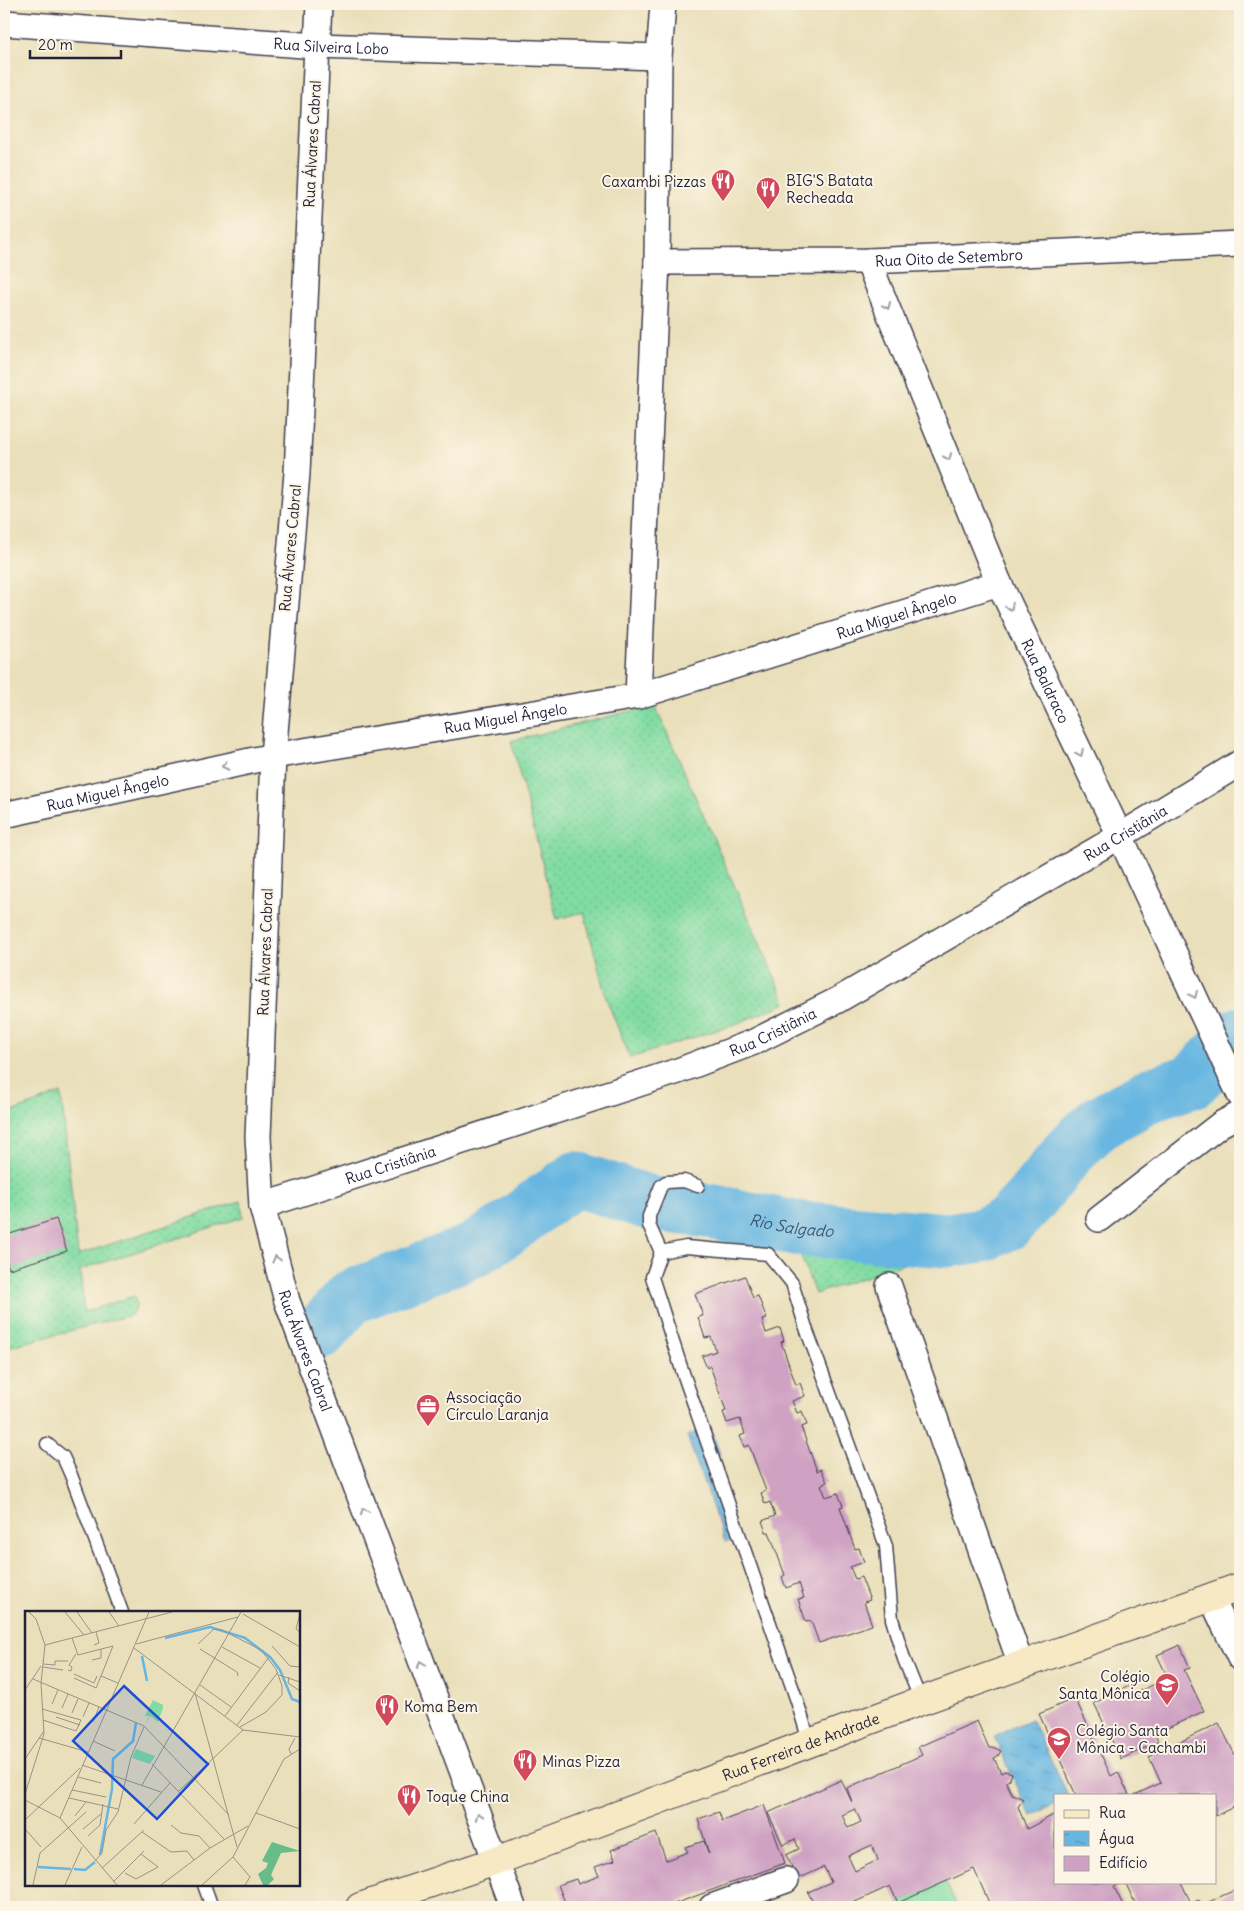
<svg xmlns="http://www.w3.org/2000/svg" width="1244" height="1911" viewBox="0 0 1244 1911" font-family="Delius,sans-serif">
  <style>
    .grass { fill: url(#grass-dots); stroke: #527f6e }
    .pitch { fill: #81dca2; stroke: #527f6e }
    .water { fill: url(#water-ripples); stroke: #446c8e }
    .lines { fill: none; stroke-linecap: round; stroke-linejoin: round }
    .river { stroke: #66b6e1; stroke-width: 55 }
    .building { fill: #cfa1c3; fill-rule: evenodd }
    .lane-casing { stroke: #403e4e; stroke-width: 15 }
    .street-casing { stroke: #403e4e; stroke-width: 28 }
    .secondary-casing { stroke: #403e4e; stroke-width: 30 }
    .lane { stroke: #fff; stroke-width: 12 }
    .street { stroke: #fff; stroke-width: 25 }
    .secondary { stroke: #f7e9c3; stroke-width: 28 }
    .oneway { stroke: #9c9ca7 }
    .labels { text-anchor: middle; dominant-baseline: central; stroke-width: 4; stroke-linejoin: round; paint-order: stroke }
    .street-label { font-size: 15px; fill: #22223b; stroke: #fcf5e5 }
    .poi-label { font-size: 15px; fill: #22223b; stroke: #fcf5e5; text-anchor: start }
    .water-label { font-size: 16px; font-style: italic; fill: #3a5675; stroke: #fcf5e5 }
    .inset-river { fill: none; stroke: #66b6e1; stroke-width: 2.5 }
    .inset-road { fill: none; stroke: #999387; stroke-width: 1 }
    .view { fill: #1d4ed8; fill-opacity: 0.15; stroke: #1d4ed8; stroke-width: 2.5 }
    .inset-edge { fill: none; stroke: #22223b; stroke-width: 2.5 }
  </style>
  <defs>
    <pattern id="grass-dots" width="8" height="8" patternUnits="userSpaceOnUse" patternTransform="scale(1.25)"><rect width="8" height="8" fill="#81dca2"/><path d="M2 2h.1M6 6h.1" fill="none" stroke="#6fbc8c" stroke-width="1.8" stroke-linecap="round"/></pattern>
    <pattern id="water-ripples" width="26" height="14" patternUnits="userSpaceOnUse" patternTransform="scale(1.25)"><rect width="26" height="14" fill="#66b6e1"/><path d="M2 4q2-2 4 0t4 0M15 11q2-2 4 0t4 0" fill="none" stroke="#5494b8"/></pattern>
  </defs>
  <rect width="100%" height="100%" fill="#fcf5e5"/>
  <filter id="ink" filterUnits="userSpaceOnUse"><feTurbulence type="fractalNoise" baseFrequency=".02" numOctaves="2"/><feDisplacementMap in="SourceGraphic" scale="10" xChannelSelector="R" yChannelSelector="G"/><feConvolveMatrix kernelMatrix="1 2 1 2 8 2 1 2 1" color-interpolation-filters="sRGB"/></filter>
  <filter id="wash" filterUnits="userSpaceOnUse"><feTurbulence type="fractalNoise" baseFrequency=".0096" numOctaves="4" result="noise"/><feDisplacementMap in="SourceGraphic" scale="20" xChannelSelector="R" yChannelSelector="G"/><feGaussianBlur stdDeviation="1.12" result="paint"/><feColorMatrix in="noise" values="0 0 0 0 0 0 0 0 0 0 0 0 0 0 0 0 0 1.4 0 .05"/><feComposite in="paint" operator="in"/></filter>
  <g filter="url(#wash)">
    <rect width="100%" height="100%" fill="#e9dfba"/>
    <!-- grass -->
    <g class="grass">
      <polygon points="655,705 786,1003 736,1024 630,1058 606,998 584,912 557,919 511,741"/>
      <polygon points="1195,1062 1202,1078 1165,1101 1162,1099 1152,1107 1150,1105 1144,1109 1142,1108 1126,1121 1121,1116 1094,1134 1098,1141 1030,1213 1037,1232 951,1256 948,1249 815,1294 786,1215 820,1219 848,1214 849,1218 885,1213 890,1222 973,1226 990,1223 1004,1216 1020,1198 1015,1188 1060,1148 1058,1146 1082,1118 1084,1122 1100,1110 1162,1084 1161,1079"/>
      <polygon points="61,1093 78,1255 241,1201 243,1217 80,1270 84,1312 134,1296 137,1305 131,1315 4,1348 4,1115"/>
    </g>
    <!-- pitch -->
    <polygon class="pitch" points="945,1881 958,1907 900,1907 898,1903"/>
    <!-- water -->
    <g class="water">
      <polygon points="711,1428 720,1454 708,1459 737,1538 725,1542 687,1436"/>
      <polygon points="1031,1719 1068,1795 1055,1795 1055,1804 1031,1816 994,1736"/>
    </g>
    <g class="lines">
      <!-- river -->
      <path class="river" id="s1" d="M 316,1333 L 321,1331 L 351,1297 L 474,1250 L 510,1227 L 537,1206 L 576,1179 L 653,1204 L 715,1212 L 794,1228 L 947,1240 L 983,1235 L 1008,1223 L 1029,1201 L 1072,1148 L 1099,1123 L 1150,1095 L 1192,1081 L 1240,1034"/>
    </g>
    <g id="blocks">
      <!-- building -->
      <g class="building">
        <polygon points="56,1219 67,1251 9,1269 4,1253 4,1236"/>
        <polygon points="745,1276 753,1298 758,1296 767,1319 762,1320 766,1333 780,1328 784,1341 781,1342 796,1385 800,1383 805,1396 792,1401 797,1413 802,1411 807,1425 801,1427 817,1471 821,1469 827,1482 821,1485 826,1497 838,1493 843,1506 840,1507 855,1549 859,1548 864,1562 850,1567 855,1579 861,1577 870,1600 864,1602 872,1625 819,1643 811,1621 806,1622 798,1599 804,1598 799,1583 786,1588 782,1577 785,1575 769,1532 766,1532 762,1521 775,1516 770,1502 765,1504 761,1493 766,1491 749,1445 744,1447 740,1436 745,1434 740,1419 727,1423 723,1412 726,1411 710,1366 707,1368 702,1356 716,1351 711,1337 705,1338 698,1317 703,1316 695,1294"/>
        <polygon points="1180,1645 1190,1668 1184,1670 1204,1711 1155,1734 1158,1742 1121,1759 1094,1703 1129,1686 1133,1694 1168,1678 1157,1655"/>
        <polygon points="1075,1698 1111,1776 1118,1772 1129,1795 1076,1795 1039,1714"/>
        <path d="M 977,1721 L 989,1748 L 995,1748 L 1001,1751 L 998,1756 L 994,1758 L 1001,1773 L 1005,1771 L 1012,1773 L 1010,1779 L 1006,1782 L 1012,1794 L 1023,1799 L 1018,1807 L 1027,1829 L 1055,1814 L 1055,1882 L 1123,1882 L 1114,1887 L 1124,1907 L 991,1907 L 974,1869 L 898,1903 L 890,1886 L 844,1907 L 815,1907 L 808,1892 L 831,1882 L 824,1867 L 798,1879 L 786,1855 L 799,1849 L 795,1839 L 783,1845 L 768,1813 L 841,1780 L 852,1802 L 847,1788 L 922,1755 L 918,1747 ZM 855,1809 L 861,1822 L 848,1828 L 842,1815 ZM 872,1845 L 878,1860 L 855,1871 L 848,1856 Z"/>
        <polygon points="1219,1723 1240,1765 1240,1804 1215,1816 1215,1795 1134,1795 1161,1783 1149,1757"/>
        <polygon points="764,1805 785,1863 666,1907 567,1907 558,1885 576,1879 578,1884 599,1876 595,1867 615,1860 611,1850 656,1833 666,1860 688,1852 685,1847 704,1841 709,1854 698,1819 719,1812 722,1821"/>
        <polygon points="1125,1882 1181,1882 1191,1903 1199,1900 1202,1905 1235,1890 1240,1900 1240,1907 1137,1907"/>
      </g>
    </g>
  </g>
  <g filter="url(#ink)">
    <use href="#blocks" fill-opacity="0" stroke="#403e4e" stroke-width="1"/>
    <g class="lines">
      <defs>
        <g id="lane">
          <polyline points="661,1252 649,1225 649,1216 661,1186 666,1182 684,1181 698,1186"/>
          <polyline points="47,1444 63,1457 71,1475 122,1612"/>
          <polyline points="810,1744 797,1701 681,1367 652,1277 661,1252 686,1247 768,1254 792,1283 807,1331 886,1546 892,1619 904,1659 921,1701"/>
          <polyline points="204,1885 212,1907"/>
        </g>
        <g id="street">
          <path id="s2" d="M 319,4 L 297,473 L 273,756 L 258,1137 L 262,1206 L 287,1301 L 513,1907"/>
          <path id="s3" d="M 4,23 L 317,46 L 659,57"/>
          <path id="s4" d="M 868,261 L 999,583 L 1120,836 L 1240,1095"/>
          <path id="s5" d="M 657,262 L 868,261 L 1240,244"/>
          <polyline points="638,696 657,262 659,57 663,4"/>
          <path id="s6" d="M 4,815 L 273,756 L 638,696 L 999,583"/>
          <path id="s7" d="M 262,1206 L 678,1071 L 754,1042 L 838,1000 L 1120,836 L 1240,763"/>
          <polyline points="1099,1219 1221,1124 1240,1114"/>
          <polyline points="889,1286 1021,1665"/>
          <polyline points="1211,1597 1240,1658"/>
          <polyline points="712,1907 786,1880"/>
        </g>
        <g id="secondary">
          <path id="s8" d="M 360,1907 L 496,1861 L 921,1701 L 1240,1587"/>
        </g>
      </defs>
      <!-- lane casing -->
      <use href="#lane" class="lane-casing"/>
      <!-- street casing -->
      <use href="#street" class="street-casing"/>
      <!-- secondary casing -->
      <use href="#secondary" class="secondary-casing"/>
      <!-- lane -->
      <use href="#lane" class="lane"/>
      <!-- street -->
      <use href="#street" class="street"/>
      <!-- secondary -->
      <use href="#secondary" class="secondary"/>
    </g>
    <!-- one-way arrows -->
    <defs><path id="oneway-chevron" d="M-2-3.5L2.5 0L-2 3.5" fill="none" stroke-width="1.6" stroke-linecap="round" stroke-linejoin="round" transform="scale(1.25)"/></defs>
    <g class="oneway">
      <use href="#oneway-chevron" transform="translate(887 306) rotate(68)"/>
      <use href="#oneway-chevron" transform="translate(948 457) rotate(68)"/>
      <use href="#oneway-chevron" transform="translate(1010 607) rotate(64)"/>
      <use href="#oneway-chevron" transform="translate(1080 753) rotate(64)"/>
      <use href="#oneway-chevron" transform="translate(225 766) rotate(168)"/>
      <use href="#oneway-chevron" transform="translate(1194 995) rotate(65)"/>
      <use href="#oneway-chevron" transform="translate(276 1259) rotate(-105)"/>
      <use href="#oneway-chevron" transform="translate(364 1511) rotate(-111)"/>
      <use href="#oneway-chevron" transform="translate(421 1664) rotate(-111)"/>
      <use href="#oneway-chevron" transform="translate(479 1816) rotate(-111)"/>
    </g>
  </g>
  <!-- icons -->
  <defs>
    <symbol id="restaurant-pin" viewBox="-11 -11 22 30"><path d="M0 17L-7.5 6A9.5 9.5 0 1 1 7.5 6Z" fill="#d1495b" stroke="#fcf5e5"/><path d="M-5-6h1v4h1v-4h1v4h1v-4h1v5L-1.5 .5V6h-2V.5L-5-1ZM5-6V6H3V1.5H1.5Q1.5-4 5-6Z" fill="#fff"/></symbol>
    <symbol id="office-pin" viewBox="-11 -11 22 30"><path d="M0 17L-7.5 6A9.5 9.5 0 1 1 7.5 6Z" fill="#d1495b" stroke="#fcf5e5"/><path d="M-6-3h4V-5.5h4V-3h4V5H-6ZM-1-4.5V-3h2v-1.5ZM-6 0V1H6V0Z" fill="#fff"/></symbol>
    <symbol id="school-pin" viewBox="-11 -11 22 30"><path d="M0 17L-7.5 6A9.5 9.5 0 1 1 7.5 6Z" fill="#d1495b" stroke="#fcf5e5"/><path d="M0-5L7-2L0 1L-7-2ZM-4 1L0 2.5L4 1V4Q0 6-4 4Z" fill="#fff"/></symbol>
  </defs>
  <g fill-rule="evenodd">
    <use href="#restaurant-pin" x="709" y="167" width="28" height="38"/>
    <use href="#restaurant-pin" x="754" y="175" width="28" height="38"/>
    <use href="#office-pin" x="414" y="1392" width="28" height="38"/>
    <use href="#school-pin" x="1153" y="1671" width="28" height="38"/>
    <use href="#restaurant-pin" x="373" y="1692" width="28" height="38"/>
    <use href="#school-pin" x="1045" y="1725" width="28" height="38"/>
    <use href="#restaurant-pin" x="511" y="1747" width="28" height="38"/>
    <use href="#restaurant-pin" x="395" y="1782" width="28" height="38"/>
  </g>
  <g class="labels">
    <!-- street labels -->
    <g class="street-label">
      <text stroke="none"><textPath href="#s3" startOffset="328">Rua Silveira Lobo</textPath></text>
      <text transform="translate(312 144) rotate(-87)">Rua Álvares Cabral</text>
      <text stroke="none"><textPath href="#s5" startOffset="292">Rua Oito de Setembro</textPath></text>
      <text transform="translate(290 548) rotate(-85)">Rua Álvares Cabral</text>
      <text stroke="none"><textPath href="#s6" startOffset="916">Rua Miguel Ângelo</textPath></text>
      <text stroke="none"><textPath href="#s4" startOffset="456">Rua Baldraco</textPath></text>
      <text stroke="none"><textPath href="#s6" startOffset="511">Rua Miguel Ângelo</textPath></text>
      <text stroke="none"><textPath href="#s6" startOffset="106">Rua Miguel Ângelo</textPath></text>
      <text stroke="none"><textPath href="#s7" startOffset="945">Rua Cristiânia</textPath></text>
      <text transform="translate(265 952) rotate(-88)">Rua Álvares Cabral</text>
      <text stroke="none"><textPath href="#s7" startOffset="540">Rua Cristiânia</textPath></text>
      <text stroke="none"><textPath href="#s7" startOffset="135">Rua Cristiânia</textPath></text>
      <text stroke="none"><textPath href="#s2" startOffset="1355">Rua Álvares Cabral</textPath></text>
      <text stroke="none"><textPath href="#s8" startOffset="469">Rua Ferreira de Andrade</textPath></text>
    </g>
    <!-- poi labels -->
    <g class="poi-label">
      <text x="786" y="180">BIG'S Batata<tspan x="786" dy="17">Recheada</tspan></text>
      <text x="706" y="181" text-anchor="end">Caxambi Pizzas</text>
      <text x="446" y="1397">Associação<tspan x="446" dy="17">Círculo Laranja</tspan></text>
      <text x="1150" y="1676" text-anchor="end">Colégio<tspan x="1150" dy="17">Santa Mônica</tspan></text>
      <text x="404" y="1706">Koma Bem</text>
      <text x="1076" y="1730">Colégio Santa<tspan x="1076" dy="17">Mônica - Cachambi</tspan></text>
      <text x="542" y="1761">Minas Pizza</text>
      <text x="426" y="1796">Toque China</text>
    </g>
    <!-- water labels -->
    <g class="water-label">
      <text stroke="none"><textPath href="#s1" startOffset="528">Rio Salgado</textPath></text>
    </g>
  </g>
  <!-- overview -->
  <g transform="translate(25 1611)">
    <rect width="275" height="275" fill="#e9dfba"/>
    <path d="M 128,89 L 138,94 L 138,97 L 133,111 L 125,105 L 120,115 L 124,105 L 120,105 ZM 111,138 L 130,145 L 125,153 L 107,147 Z" fill="#81dca2"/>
    <path d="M 247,231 L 275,240 L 256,242 L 246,264 L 249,268 L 243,274 L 238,274 L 233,263 L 241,257 L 243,252 L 237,250 Z" fill="#68bc88"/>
    <path class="inset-river" d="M 140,27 L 185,16 L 220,27 L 245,46 L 255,59 L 267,88 L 275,91M 117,45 L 122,70M 75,244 L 87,178 L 88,148 L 108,130 L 111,112M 13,256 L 46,258M 49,258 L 60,259 L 70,251"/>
    <path class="inset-road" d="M 40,1 L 59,24M 52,1 L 67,22M 84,1 L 94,15M 218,3 L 275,36M 275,3 L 271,18 L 275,21M 47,27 L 53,44 L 88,35 L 76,65 L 93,72M 111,33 L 213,6M 173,33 L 189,18 L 197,19 L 236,39 L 251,58 L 257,75 L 257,84 L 241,101 L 215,116M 20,34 L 147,1M 69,34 L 74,32 L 71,21M 247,35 L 265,55 L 275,56M 197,36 L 235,57M 109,37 L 218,119 L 275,126M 175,38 L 212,61 L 213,65M 67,49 L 76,47 L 76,38M 18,53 L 30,54 L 30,50 L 43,50M 18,56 L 38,59M 43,59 L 46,60 L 47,56 L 44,54 L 51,43M 49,63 L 69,72 L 72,65M 254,64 L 275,71M 264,66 L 263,72 L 275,80M 49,67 L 71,77 L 76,65M 8,68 L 119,115 L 204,204M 175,74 L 206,96M 0,79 L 16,55M 170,82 L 212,236M 27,93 L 33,79M 37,97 L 43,83M 17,98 L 56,109 L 51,120 L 18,109M 47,102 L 53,88M 200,105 L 244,46M 31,106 L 55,114M 58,106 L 64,92M 68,111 L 74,96M 212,114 L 253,61M 14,127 L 63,141M 68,130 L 90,140M 266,143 L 264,138 L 270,127M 0,148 L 19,120M 127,153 L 199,228M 57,154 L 136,181M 53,166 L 76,172M 117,174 L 216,1M 47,179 L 81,186M 154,180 L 218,119M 0,183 L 19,123 L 16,72 L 20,34 L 11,8 L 4,1M 44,187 L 93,198M 0,189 L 35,207 L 92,274M 231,202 L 275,218M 50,205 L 61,191M 35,207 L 124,1M 0,209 L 55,157M 109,213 L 145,172M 146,214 L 156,222 L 174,225 L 185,237M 0,218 L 16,236M 58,218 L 76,203M 117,221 L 146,241 L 162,240 L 169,249M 63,225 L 75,214 L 78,193M 208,246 L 225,266 L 220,274M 70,250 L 77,242 L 81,219 L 93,201 L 106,146 L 119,116M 77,257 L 119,219M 100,262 L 111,268 L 133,256 L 116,243M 88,271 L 119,240M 8,274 L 15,242 L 61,201M 40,274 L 57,236M 136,274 L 185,237 L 223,215M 177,274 L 208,246 L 259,148 L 275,138"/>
    <path class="view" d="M 99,75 L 183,153 L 132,208 L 48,130 Z"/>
    <rect width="275" height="275" class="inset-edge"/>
  </g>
  <!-- margin -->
  <rect width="1244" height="1911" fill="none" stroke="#fcf5e5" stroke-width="20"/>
  <!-- legend -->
  <rect x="1054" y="1794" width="162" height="90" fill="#fcf5e5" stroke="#a5a1a1"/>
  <rect x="1064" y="1810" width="25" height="8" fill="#f7e9c3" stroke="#a5a1a1"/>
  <text x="1099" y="1818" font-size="15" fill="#22223b">Rua</text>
  <rect x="1064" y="1831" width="25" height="15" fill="url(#water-ripples)" stroke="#a5a1a1"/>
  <text x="1099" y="1844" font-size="15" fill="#22223b">Água</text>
  <rect x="1064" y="1856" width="25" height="15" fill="#cfa1c3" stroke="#a5a1a1"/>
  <text x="1099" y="1868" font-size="15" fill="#22223b">Edifício</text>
  <!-- scale -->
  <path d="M30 50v8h91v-8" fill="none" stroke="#22223b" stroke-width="2.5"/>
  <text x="38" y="50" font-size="15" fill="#22223b" stroke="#fcf5e5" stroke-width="4" paint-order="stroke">20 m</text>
</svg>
